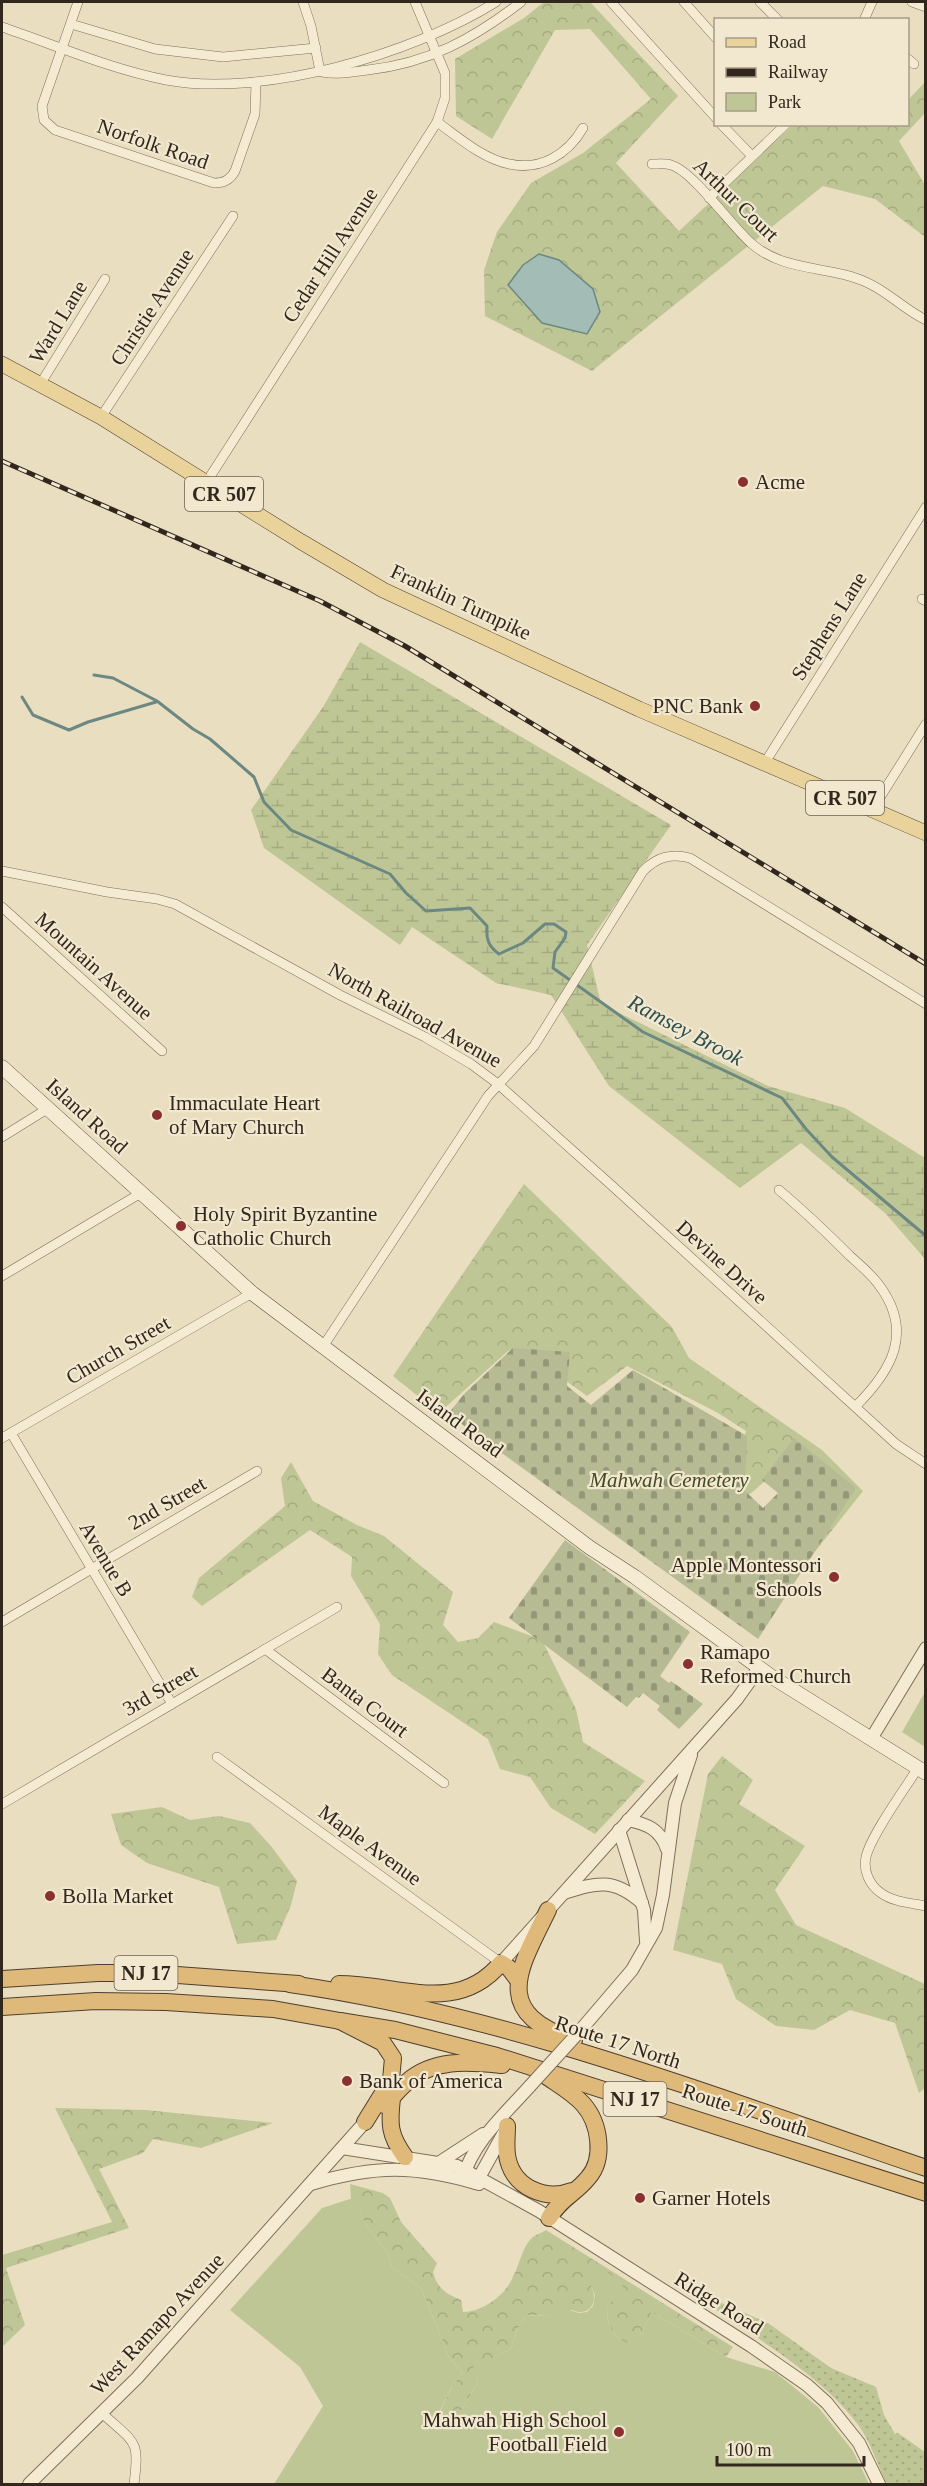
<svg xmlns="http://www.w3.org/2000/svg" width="927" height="2486" viewBox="0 0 927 2486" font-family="Georgia,serif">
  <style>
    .grass { fill: url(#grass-dots) }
    .forest { fill: url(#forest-crowns) }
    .wetland { fill: url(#wetland-marsh) }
    .cemetery { fill: url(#cemetery-stones) }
    .green { fill: #bfc696 }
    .water { fill: #a3bcb5; stroke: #6b8882; stroke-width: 1.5 }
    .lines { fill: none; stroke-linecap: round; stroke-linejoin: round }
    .stream { stroke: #6b8882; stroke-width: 3 }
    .minor-casing { stroke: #816f5a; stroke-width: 10 }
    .tertiary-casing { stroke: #816f5a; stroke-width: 14 }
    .secondary-casing { stroke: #62513d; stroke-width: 15 }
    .primary-casing { stroke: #4f3e2e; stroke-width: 16 }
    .trunk-casing { stroke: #4f3e2e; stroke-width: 18 }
    .minor { stroke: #f5ebd3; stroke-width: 9 }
    .tertiary { stroke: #f5ebd3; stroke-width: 12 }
    .secondary { stroke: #f5ebd3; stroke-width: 14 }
    .primary { stroke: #ead39b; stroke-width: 15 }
    .trunk { stroke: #deb979; stroke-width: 16 }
    .rail-casing { stroke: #32271d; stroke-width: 5 }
    .rail { stroke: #f1e8cf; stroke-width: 3; stroke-dasharray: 9; stroke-linecap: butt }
    .tertiary-bridge-casing { stroke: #816f5a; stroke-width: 14; stroke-linecap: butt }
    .tertiary-bridge { stroke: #f5ebd3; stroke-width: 12 }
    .poi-dot { fill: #8a302f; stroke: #f1e8cf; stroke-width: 2 }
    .labels { text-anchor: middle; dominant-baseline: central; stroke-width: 4.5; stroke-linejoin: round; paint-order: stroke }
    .shield { fill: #f1e8cf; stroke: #6b6152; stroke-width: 1.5 }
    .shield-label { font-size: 20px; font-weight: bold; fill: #32271d }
    .street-label { font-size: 21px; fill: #32271d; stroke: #f1e8cf }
    .poi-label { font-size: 21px; fill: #32271d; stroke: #f1e8cf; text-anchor: start }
    .park-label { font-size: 21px; font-style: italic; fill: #424c25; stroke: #f1e8cf }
    .water-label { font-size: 22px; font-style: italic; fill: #2d504f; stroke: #f1e8cf }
  </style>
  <defs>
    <pattern id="grass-dots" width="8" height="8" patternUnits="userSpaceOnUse" patternTransform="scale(1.5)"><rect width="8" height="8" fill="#bfc696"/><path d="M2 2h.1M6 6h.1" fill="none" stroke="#a5aa81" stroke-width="1.8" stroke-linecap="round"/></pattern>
    <pattern id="forest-crowns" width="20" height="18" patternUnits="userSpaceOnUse" patternTransform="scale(1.5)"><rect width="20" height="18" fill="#bfc696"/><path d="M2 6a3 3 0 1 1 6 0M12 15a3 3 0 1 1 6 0" fill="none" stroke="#a5aa81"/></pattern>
    <pattern id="wetland-marsh" width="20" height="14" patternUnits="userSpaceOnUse" patternTransform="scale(1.5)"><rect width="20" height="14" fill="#bfc696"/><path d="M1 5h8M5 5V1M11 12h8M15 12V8" fill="none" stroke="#a5aa81"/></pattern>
    <pattern id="cemetery-stones" width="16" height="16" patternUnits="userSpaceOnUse" patternTransform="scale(1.5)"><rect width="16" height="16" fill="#b6bb94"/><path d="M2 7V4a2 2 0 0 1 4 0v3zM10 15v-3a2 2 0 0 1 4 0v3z" fill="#959878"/></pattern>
  </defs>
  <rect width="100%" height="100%" fill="#e9dec0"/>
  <!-- grass -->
  <path class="grass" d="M 701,2294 L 768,2323 L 831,2368 L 876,2387 L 884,2415 L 895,2434 L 898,2433 L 925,2452 L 925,2484 L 887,2484 C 878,2466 871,2443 859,2426 C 819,2372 754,2338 701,2299 Z"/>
  <!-- forest -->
  <g class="forest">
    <polygon points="544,2 590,2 678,96 616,163 679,231 793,125 878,124 881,127 884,125 908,124 908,100 925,82 925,113 899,141 925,185 925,237 875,199 823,186 592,371 485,316 484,270 497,232 531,183 583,153 651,99 590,29 555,30 492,139 456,116 455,59 524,18"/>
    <polygon points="524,1184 672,1327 689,1358 822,1450 863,1491 776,1601 817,1486 771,1476 750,1494 737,1493 732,1478 746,1431 718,1413 627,1366 587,1396 522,1349 508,1351 439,1413 393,1376"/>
    <polygon points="291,1462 313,1501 357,1525 384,1536 453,1592 443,1625 458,1642 478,1638 494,1622 542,1640 576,1709 583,1742 645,1781 595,1834 551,1808 530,1777 500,1769 488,1739 392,1675 378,1654 380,1624 351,1576 352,1557 310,1530 202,1606 192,1597 199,1578 285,1506 281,1478"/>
    <polygon points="722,1756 753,1780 739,1804 805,1846 775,1890 796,1925 925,1984 925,2088 919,2093 895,2023 850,2010 814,2030 776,2026 736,1999 722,1964 673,1950 708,1774"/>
    <polygon points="162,1807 190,1820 219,1816 250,1823 271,1846 297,1881 291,1905 276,1940 237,1944 219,1887 147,1863 121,1845 111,1814"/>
    <polygon points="55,2108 146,2110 273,2123 201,2148 153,2139 143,2153 99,2169 129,2228 6,2268 25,2325 2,2347 2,2255 112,2222"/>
    <path d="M 350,2184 L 383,2193 L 390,2198 L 401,2222 L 437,2263 L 433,2272 C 437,2288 446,2294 461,2300 L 463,2312 C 482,2312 504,2296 512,2279 C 519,2267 522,2246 533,2237 C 537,2234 542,2233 546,2230 L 733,2347 L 726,2357 L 652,2312 L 642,2333 L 631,2346 C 611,2334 607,2328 607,2304 L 591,2286 C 599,2301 590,2318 572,2310 L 549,2316 L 526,2315 L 517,2330 L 511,2349 L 473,2368 L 478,2382 L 457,2418 L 445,2428 L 439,2414 L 452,2386 L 463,2373 L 449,2357 L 421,2288 L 392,2267 L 388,2254 L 363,2220 L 356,2198 L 351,2199 Z"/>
  </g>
  <!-- wetland -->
  <polygon class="wetland" points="360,642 671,825 587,945 601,1004 768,1086 845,1108 925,1158 925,1259 886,1214 801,1143 740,1188 609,1086 551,995 496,983 412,927 400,945 264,848 251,810 323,707"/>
  <!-- cemetery -->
  <g class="cemetery">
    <polygon points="513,1348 570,1352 567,1386 591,1405 633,1370 747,1436 745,1491 763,1508 778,1493 762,1480 794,1438 856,1488 758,1639 448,1414 464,1394"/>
    <polygon points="565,1540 690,1632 660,1676 669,1683 671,1681 703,1704 679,1729 657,1710 660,1706 643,1693 639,1698 636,1697 627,1707 509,1618"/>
  </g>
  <!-- green -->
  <g class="green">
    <polygon points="925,1692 926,1747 925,1747 902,1732"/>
    <path d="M 356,2197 L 363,2220 L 388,2254 L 392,2267 L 421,2288 L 449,2357 L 463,2373 L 452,2386 L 439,2413 L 445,2428 L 457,2418 L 478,2382 L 472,2368 L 511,2349 L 517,2330 L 526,2315 C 541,2316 553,2318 565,2309 L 579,2313 L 587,2312 L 593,2306 L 595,2295 L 589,2280 L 592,2273 L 601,2267 L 623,2284 L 621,2297 L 607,2304 C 607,2328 611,2335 631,2345 L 642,2333 L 652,2312 L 726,2357 L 775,2372 L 818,2407 L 853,2451 L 869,2484 L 274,2484 L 323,2406 L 300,2367 L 230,2310 L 322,2208 Z"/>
  </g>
  <!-- water -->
  <polygon class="water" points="539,254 559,260 593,289 600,312 587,334 542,323 508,285 523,265"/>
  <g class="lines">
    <!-- stream -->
    <g class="stream">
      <path d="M 94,675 L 113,678 L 157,701 L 193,729 L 210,739 L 254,777 L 264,802 L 291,830 L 390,874 L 406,893 L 426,911 L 470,908 L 487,926 C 486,939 488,946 499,954 L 523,943 L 545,924 L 554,924 L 566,932 L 565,938 L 555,952 L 553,968 L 643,1032 L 782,1098 L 806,1129 L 832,1157 L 926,1236"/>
      <polyline points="22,697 33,715 69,730 88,722 156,702"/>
    </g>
    <defs>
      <g id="minor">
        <path d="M 78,2 L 42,106 L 44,120 L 55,130 L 214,183 C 224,183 230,180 235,171 L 255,114 L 256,82"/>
        <polyline points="303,2 311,26 320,71"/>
        <polyline points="611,2 716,118"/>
        <polyline points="684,2 716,38"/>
        <polyline points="760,2 778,20"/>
        <polyline points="912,2 926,7"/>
        <polyline points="864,20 872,2"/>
        <polyline points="71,24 155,49 223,57 316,48"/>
        <path d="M 2,27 C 55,45 110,69 166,80 C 263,98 413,54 496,2"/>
        <polyline points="908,59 914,64"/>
        <path d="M 322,72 C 337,75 353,72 368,70 C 429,63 473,39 521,2"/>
        <path d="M 437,122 C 458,137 483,159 509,164 C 541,171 568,154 583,128"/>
        <polyline points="721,124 752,156"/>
        <path d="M 652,164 C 658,164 665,163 671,165 C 693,171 732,227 752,244 C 786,273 830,265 868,283 C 888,292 905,310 926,320"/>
        <polyline points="709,198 786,124"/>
        <polyline points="41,383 105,279"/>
        <polyline points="101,417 233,216"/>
        <polyline points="206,483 437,122 445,98 445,73 415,2"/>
        <polyline points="922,599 926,601"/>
        <polyline points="764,764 926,507"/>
        <polyline points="872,810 926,724"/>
        <polyline points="2,871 107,892 157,899 175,904 340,995 425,1037 471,1064 498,1084 609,1183 896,1444 926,1464"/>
        <polyline points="2,907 162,1051"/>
        <polyline points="2,1137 47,1109"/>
        <path d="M 779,1190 C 804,1211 827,1233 850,1256 C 860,1265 871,1274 879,1285 C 914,1332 892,1370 856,1406"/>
        <polyline points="2,1276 141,1193"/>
        <path d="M 322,1348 L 488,1096 L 534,1046 L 643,871 C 657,857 671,853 690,858 L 926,1004"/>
        <polyline points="11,1433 172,1704"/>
        <polyline points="2,1438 252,1293"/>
        <polyline points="2,1622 257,1471"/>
        <polyline points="265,1649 444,1783"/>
        <polyline points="217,1757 501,1963"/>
        <path d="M 918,1768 C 905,1788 870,1837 866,1857 C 863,1870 869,1885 881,1893 C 893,1902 911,1903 926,1906"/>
        <polyline points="2,1804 337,1607"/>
        <path d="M 102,2413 C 135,2444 140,2438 134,2484"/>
      </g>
      <g id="tertiary">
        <polyline points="871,1739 926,1648"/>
        <path d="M 628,1820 C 647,1824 660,1829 667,1849"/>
        <polyline points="619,1830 644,1910 646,1941"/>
        <path d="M 564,1893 C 598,1882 614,1878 642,1903"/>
        <polyline points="501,1963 737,1699 759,1668"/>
        <polyline points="579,2032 632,1970 656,1928 663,1895 675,1803 691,1755"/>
        <polyline points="342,2148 457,2166 539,2211 751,2346 807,2385 827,2403 859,2443 879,2484"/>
        <polyline points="440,2162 483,2134"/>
        <path d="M 463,2178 C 473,2142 505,2114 530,2086"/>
        <polyline points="476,2183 506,2129"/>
        <path d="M 311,2184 C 375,2165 415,2165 479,2184"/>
        <polyline points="29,2484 137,2378 365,2122"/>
      </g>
      <polyline id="secondary" points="2,1067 252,1293 589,1547 635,1577 772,1677 926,1773"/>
      <polyline id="primary" points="2,364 101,417 300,541 383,590 639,709 926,833"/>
      <g id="trunk">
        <path d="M 548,1910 C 520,1968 489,2012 574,2040"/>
        <polyline points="2,1979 98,1973 150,1973 299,1984"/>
        <path d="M 290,1984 C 508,2015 718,2098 926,2168"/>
        <path d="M 339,1984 C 398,1984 457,2016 501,1963 L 509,1968 L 518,1980"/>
        <polyline points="2,2007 96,2001 166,2002 273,2009 340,2021 383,2043 393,2058 391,2080 365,2122"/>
        <polyline points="340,2021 395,2030 497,2056 926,2193"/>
        <path d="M 546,2076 C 559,2085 573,2093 583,2104 C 600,2123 605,2159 588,2178 C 575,2194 561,2198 549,2218"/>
        <path d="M 392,2098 C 389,2124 389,2135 405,2157"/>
        <path d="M 384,2105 C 392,2098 399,2089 407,2082 C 434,2058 469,2062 502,2065"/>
        <path d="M 507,2126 C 507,2137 505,2149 508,2160 C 515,2188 546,2201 572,2191"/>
      </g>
    </defs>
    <!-- minor casing -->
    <use href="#minor" class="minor-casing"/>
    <!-- tertiary casing -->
    <use href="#tertiary" class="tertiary-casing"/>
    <!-- secondary casing -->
    <use href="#secondary" class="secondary-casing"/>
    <!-- primary casing -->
    <use href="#primary" class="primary-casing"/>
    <!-- trunk casing -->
    <use href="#trunk" class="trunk-casing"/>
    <!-- minor -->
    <use href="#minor" class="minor"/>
    <!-- tertiary -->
    <use href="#tertiary" class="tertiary"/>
    <!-- secondary -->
    <use href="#secondary" class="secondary"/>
    <!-- primary -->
    <use href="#primary" class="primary"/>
    <!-- trunk -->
    <use href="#trunk" class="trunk"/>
    <defs>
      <polyline id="rail" points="2,461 320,601 405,646 926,964"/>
    </defs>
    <!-- rail casing -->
    <use href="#rail" class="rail-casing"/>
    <!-- rail -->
    <use href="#rail" class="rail"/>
    <defs>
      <polyline id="tertiary-bridge" points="530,2086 579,2032"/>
    </defs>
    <!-- tertiary-bridge casing -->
    <use href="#tertiary-bridge" class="tertiary-bridge-casing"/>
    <!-- tertiary-bridge -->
    <use href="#tertiary-bridge" class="tertiary-bridge"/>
  </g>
  <!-- markers -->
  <g class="poi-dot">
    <circle cx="743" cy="482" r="6"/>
    <circle cx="755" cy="706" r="6"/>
    <circle cx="157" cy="1115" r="6"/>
    <circle cx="181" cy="1226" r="6"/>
    <circle cx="834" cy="1577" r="6"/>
    <circle cx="688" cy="1664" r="6"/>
    <circle cx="50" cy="1896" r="6"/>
    <circle cx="347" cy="2081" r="6"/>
    <circle cx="640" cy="2198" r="6"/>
    <circle cx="619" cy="2432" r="6"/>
  </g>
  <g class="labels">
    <!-- shield labels -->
    <g class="shield">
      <rect x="185" y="477" width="78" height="34" rx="4.5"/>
      <rect x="806" y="781" width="78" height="34" rx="4.5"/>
      <rect x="114.5" y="1956" width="63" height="34" rx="4.5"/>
      <rect x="603.5" y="2082" width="63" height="34" rx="4.5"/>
    </g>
    <g class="shield-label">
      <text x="224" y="494">CR 507</text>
      <text x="845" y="798">CR 507</text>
      <text x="146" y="1973">NJ 17</text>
      <text x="635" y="2099">NJ 17</text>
    </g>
    <!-- street labels -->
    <g class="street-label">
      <text transform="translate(153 144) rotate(19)">Norfolk Road</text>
      <text transform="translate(736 200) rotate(44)">Arthur Court</text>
      <text transform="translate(330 255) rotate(-57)">Cedar Hill Avenue</text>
      <text transform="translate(152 307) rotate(-57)">Christie Avenue</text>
      <text transform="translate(58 322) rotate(-59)">Ward Lane</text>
      <text transform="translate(461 602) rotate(25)">Franklin Turnpike</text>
      <text transform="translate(829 626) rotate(-58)">Stephens Lane</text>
      <text transform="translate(94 966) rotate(42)">Mountain Avenue</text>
      <text transform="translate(415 1015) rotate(29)">North Railroad Avenue</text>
      <text transform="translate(87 1116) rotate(42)">Island Road</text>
      <text transform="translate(722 1262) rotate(42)">Devine Drive</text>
      <text transform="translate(118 1350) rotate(-30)">Church Street</text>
      <text transform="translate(460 1423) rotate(36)">Island Road</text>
      <text transform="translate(167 1503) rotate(-30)">2nd Street</text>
      <text transform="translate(106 1559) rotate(59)">Avenue B</text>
      <text transform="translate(160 1690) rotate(-30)">3rd Street</text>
      <text transform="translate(365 1702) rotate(37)">Banta Court</text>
      <text transform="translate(370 1845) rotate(36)">Maple Avenue</text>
      <text transform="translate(618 2042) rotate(18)">Route 17 North</text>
      <text transform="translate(745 2110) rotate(18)">Route 17 South</text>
      <text transform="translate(719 2303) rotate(32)">Ridge Road</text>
      <text transform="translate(157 2324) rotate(-47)">West Ramapo Avenue</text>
    </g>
    <!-- poi labels -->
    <g class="poi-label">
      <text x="755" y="482">Acme</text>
      <text x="743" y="706" text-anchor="end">PNC Bank</text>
      <text x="169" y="1103">Immaculate Heart<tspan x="169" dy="24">of Mary Church</tspan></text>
      <text x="193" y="1214">Holy Spirit Byzantine<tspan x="193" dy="24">Catholic Church</tspan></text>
      <text x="822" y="1565" text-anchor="end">Apple Montessori<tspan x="822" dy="24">Schools</tspan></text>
      <text x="700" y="1652">Ramapo<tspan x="700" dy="24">Reformed Church</tspan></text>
      <text x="62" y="1896">Bolla Market</text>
      <text x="359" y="2081">Bank of America</text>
      <text x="652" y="2198">Garner Hotels</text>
      <text x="607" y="2420" text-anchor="end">Mahwah High School<tspan x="607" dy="24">Football Field</tspan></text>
    </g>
    <!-- park labels -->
    <g class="park-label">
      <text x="669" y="1480">Mahwah Cemetery</text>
    </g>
    <!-- water labels -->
    <g class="water-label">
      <text transform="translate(686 1030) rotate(28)">Ramsey Brook</text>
    </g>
  </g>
  <!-- border -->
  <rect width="927" height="2486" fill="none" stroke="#32271d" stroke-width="6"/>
  <!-- legend -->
  <rect x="714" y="18" width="195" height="108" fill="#f1e8cf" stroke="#a59b88" stroke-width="1.5"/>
  <rect x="726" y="38" width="30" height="9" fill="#ead39b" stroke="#a59b88" stroke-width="1.5"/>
  <text x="768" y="48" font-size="18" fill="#32271d">Road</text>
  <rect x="726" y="68" width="30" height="9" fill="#32271d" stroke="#a59b88" stroke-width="1.5"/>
  <text x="768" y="78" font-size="18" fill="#32271d">Railway</text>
  <rect x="726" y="93" width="30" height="18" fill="#bfc696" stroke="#a59b88" stroke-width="1.5"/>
  <text x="768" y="108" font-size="18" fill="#32271d">Park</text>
  <!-- scale -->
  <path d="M717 2456v9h147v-9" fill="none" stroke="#32271d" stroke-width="3"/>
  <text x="726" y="2456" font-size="18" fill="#32271d" stroke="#f1e8cf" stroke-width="4.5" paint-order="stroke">100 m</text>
</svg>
